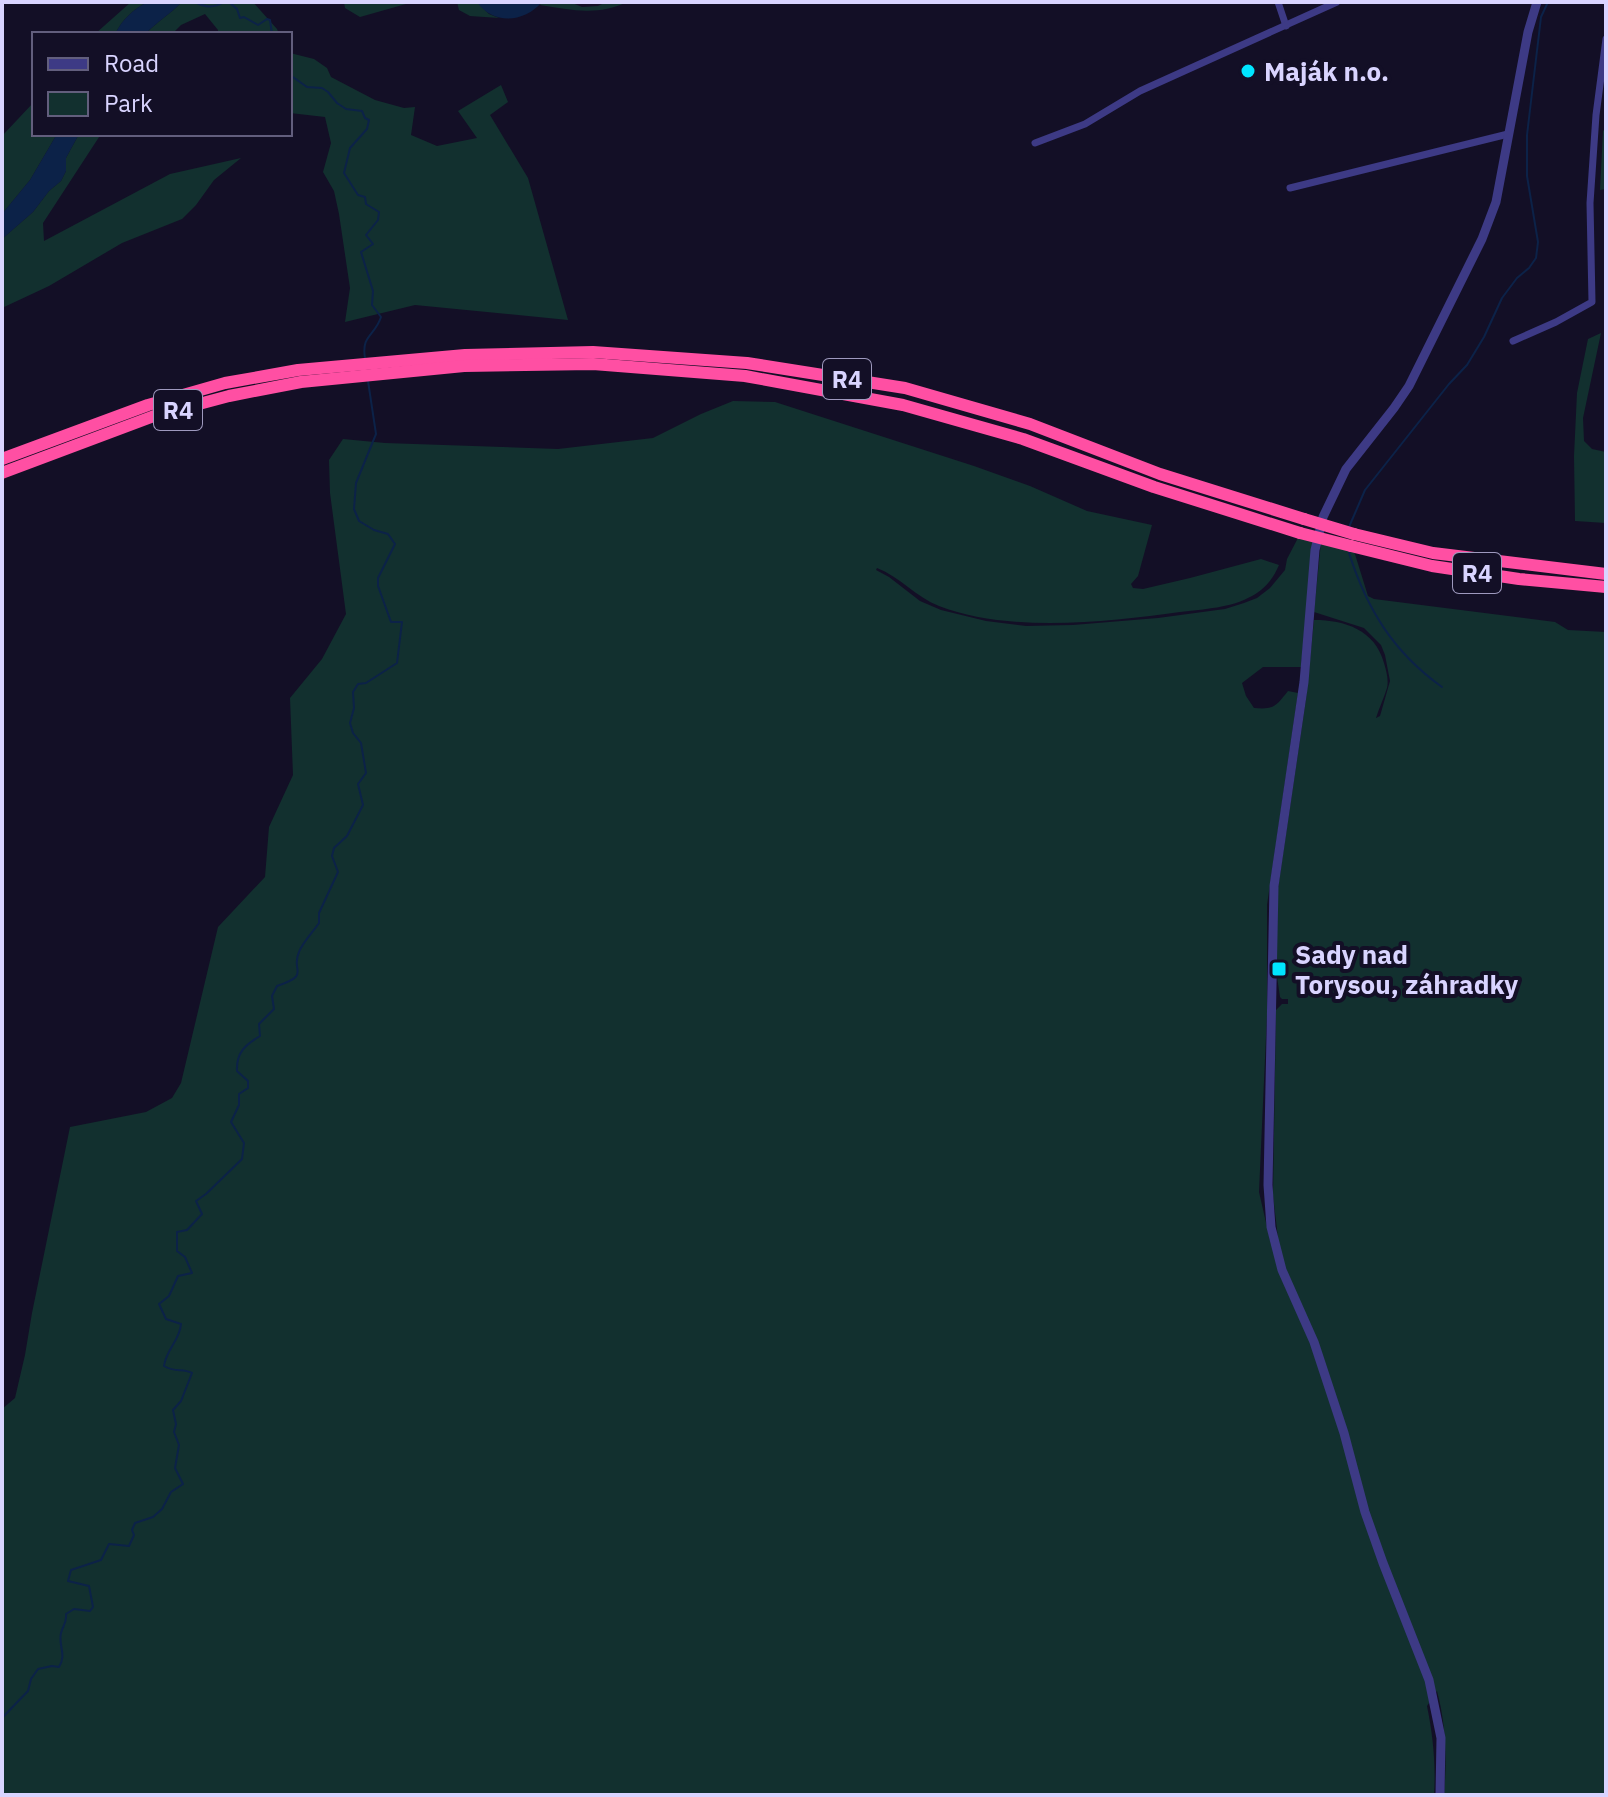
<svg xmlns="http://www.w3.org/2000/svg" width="1608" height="1797" viewBox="0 0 1608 1797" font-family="'IBM Plex Sans',sans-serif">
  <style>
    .green { fill: #12302f }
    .water { fill: #0c2248 }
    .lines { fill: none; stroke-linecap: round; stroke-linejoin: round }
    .stream { stroke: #0c2248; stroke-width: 2 }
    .minor { stroke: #3d3a85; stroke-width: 7 }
    .tertiary { stroke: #3d3a85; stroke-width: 9 }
    .motorway { stroke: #ff4fa3; stroke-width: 12 }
    .motorway-bridge { stroke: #ff4fa3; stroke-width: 12 }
    .poi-dot { fill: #00e5ff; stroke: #130f26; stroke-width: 3 }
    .labels { text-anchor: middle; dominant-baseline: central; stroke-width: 8; stroke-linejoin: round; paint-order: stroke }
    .shield { fill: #130f26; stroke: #9e99be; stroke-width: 2 }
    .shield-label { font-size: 24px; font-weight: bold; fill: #d9d4ff }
    .poi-label { font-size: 26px; font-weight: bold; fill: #d9d4ff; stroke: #130f26; text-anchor: start }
  </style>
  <rect width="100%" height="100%" fill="#130f26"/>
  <!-- green -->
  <g class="green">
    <path d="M 131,2 L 148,2 C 133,9 122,20 115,34 L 95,34 Z"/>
    <path d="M 182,2 L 253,2 L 277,29 L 279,34 L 218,34 L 218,30 L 205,14 L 181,25 L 172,34 L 145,34 C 157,22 170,14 182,2 Z"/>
    <polygon points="344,2 413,2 360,17 345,8"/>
    <polygon points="457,2 477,2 489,14 499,18 470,16 459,10"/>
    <path d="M 542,2 L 570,2 L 582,7 L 598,6 L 606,2 L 627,2 C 599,16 570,10 540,5 Z"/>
    <polygon points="290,53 314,59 327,68 331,77 375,100 404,108 415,107 411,135 437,146 477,138 458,111 501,85 508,102 490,115 528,178 568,320 415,305 345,322 350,288 339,214 334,191 323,172 331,143 325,117 290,113"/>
    <polygon points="34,102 34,134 57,134 30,180 2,214 2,136"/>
    <polygon points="1606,128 1606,189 1600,190 1603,131"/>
    <polygon points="79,134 101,134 43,223 44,241 170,174 241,158 214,180 196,205 182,219 122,243 49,286 2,308 2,239 33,212 49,191 61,181 66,171 66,158"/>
    <polygon points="1601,333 1583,418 1584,441 1592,449 1606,452 1606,523 1575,521 1574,456 1577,393 1588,339"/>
    <path d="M 733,401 L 775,402 L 974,466 L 1030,486 L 1087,511 L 1152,525 L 1138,576 L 1131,584 L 1133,588 L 1143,589 L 1190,578 L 1261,559 L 1279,565 C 1273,579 1265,589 1252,596 C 1231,608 1204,609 1180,612 C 1108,622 1008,633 939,606 C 916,597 900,577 877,568 L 876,570 L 889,577 L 920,601 L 941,610 L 986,621 L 1026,626 L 1073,625 L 1158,618 L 1225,609 L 1244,603 L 1257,598 L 1270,588 L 1285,570 L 1287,559 L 1299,536 L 1313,539 L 1301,667 L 1263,667 L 1242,683 L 1246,696 L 1254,708 C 1274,710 1276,706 1288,691 L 1298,693 L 1267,905 L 1267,1014 L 1259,1192 L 1270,1240 L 1278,1238 L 1273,1195 L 1276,1010 L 1282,1004 L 1288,1004 L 1288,999 L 1282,999 L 1280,997 L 1276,970 L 1278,888 L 1306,699 L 1314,620 C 1345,620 1375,630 1384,663 C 1386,670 1389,680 1387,688 C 1384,698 1379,708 1376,718 L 1380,716 L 1390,681 L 1385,655 L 1381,645 L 1364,628 L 1314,612 L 1321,542 L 1354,551 L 1368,596 L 1374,599 L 1555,622 L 1568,630 L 1606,632 L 1606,1795 L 1444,1795 C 1447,1761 1446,1724 1437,1691 L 1427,1706 C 1433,1736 1436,1764 1434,1795 L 2,1795 L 2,1409 L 15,1398 L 25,1355 L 32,1313 L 70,1127 L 146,1112 L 172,1098 L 181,1083 L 218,927 L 265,877 L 269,827 L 293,775 L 290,698 L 322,659 L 346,614 L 330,493 L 329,460 L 343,439 L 385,443 L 558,449 L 653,438 L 701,414 Z"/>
  </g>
  <!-- water -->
  <g class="water">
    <path d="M 148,2 L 182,2 C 170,14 157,22 145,34 L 115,34 C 122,20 133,9 148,2 Z"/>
    <path d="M 477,2 L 542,2 C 524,23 493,25 477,2 Z"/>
    <polygon points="57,134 79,134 66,158 66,171 61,181 49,191 33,212 2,239 2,214 30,180"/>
  </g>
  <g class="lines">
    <!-- stream -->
    <g class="stream">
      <path d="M 195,2 C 206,8 214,8 224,2"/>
      <polyline points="229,2 237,9 240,18 244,17 258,25 267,19 270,20 272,34"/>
      <path d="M 290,75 L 307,87 L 322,88 L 328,92 L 337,103 L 346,109 L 362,111 L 365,118 L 369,120 L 367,129 L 350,148 L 344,173 L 358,195 L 365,197 L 366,204 L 379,212 L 378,220 L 366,235 L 373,244 L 361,252 L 373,291 L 372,305 L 381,317 C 375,336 361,335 365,358"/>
      <polyline points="1349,527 1365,490 1449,384 1467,365 1484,337 1502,298 1517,278 1529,268 1536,258 1538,242 1527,176 1527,135 1541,17 1548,2"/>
      <path d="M 1349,553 C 1367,609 1393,652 1442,687"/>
      <path d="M 2,1718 L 28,1691 L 31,1679 L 38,1669 L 52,1666 L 59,1667 C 67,1654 58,1646 61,1633 C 63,1625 67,1623 66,1614 L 74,1609 L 90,1611 L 93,1607 L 89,1586 L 68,1581 L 71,1570 L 101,1560 L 109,1544 L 129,1546 L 134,1535 L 132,1530 L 135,1523 L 153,1517 L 162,1509 L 171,1492 L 183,1484 L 175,1468 L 179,1445 L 174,1432 L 176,1424 L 173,1410 L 181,1401 L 192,1373 C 182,1368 176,1373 164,1366 C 166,1350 180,1340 181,1324 L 166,1319 L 159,1304 L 169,1296 L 178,1276 L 192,1273 L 185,1257 L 177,1251 L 177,1232 L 187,1230 L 202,1214 L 196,1201 L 206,1194 L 242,1159 L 244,1143 L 231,1122 L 239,1105 L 239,1094 L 248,1088 L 248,1081 L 237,1071 C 236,1053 245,1045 260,1036 L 259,1024 L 274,1009 L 272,996 L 277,986 C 312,974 290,972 299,952 C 303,942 313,932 319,923 L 319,913 L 338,872 L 332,856 L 334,848 L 347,836 L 363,805 L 358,784 L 366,773 L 361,743 L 353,733 L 350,723 L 354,708 L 353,692 L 358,684 L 366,683 L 397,663 L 402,622 L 391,622 L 378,586 L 378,578 L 395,544 L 388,534 L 374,530 L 359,521 L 354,509 L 356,483 L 376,434 L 368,381"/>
    </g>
    <!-- minor -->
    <g class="minor">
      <polyline points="1278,2 1286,26"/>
      <polyline points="1035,143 1085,124 1140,91 1337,2"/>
      <polyline points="1290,188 1508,134"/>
      <polyline points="1513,341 1556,322 1592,302 1590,203 1596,115 1606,39"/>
    </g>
    <!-- tertiary -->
    <polyline class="tertiary" points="1440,1795 1441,1738 1429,1680 1383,1563 1365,1512 1344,1433 1314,1342 1282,1270 1271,1227 1268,1185 1274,886 1304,682 1315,550 1323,517 1346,469 1394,408 1409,386 1482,239 1496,202 1528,32 1537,2"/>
    <!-- motorway -->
    <g class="motorway">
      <polyline points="2,459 148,405 225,383 298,370 465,355 593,352 747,363 905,388 1030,424 1160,474 1304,519"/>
      <polyline points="2,473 154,416 229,396 301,382 464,366 593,364 745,376 903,405 1023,439 1154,487 1300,533"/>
      <polyline points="1354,534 1433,553 1606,574"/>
      <polyline points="1351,546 1432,566 1519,579 1606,587"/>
    </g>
    <!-- motorway-bridge -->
    <g class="motorway-bridge">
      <polyline points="1304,519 1354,534"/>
      <polyline points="1300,533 1351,546"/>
    </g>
  </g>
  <!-- markers -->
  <g class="poi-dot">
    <circle cx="1248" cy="71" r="8"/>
    <rect x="1271" y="961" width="16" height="16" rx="4"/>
  </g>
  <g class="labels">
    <!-- shield labels -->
    <g class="shield">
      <rect x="823" y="359" width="48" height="40" rx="6"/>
      <rect x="154" y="390" width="48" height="40" rx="6"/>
      <rect x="1453" y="553" width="48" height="40" rx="6"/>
    </g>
    <g class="shield-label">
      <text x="847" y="379">R4</text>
      <text x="178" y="410">R4</text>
      <text x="1477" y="573">R4</text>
    </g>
    <!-- poi labels -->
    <g class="poi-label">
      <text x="1264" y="71">Maják n.o.</text>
      <text x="1295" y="954">Sady nad<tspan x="1295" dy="30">Torysou, záhradky</tspan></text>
    </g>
  </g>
  <!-- border -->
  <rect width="1608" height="1797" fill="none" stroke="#d9d4ff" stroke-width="8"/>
  <!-- legend -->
  <rect x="32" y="32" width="260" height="104" fill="#130f26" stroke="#625e7d" stroke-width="2"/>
  <rect x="48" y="58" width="40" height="12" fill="#3d3a85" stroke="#625e7d" stroke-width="2"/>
  <text x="104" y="72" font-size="24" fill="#d9d4ff">Road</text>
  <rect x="48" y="92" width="40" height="24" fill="#12302f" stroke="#625e7d" stroke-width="2"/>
  <text x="104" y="112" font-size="24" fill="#d9d4ff">Park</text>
</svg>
